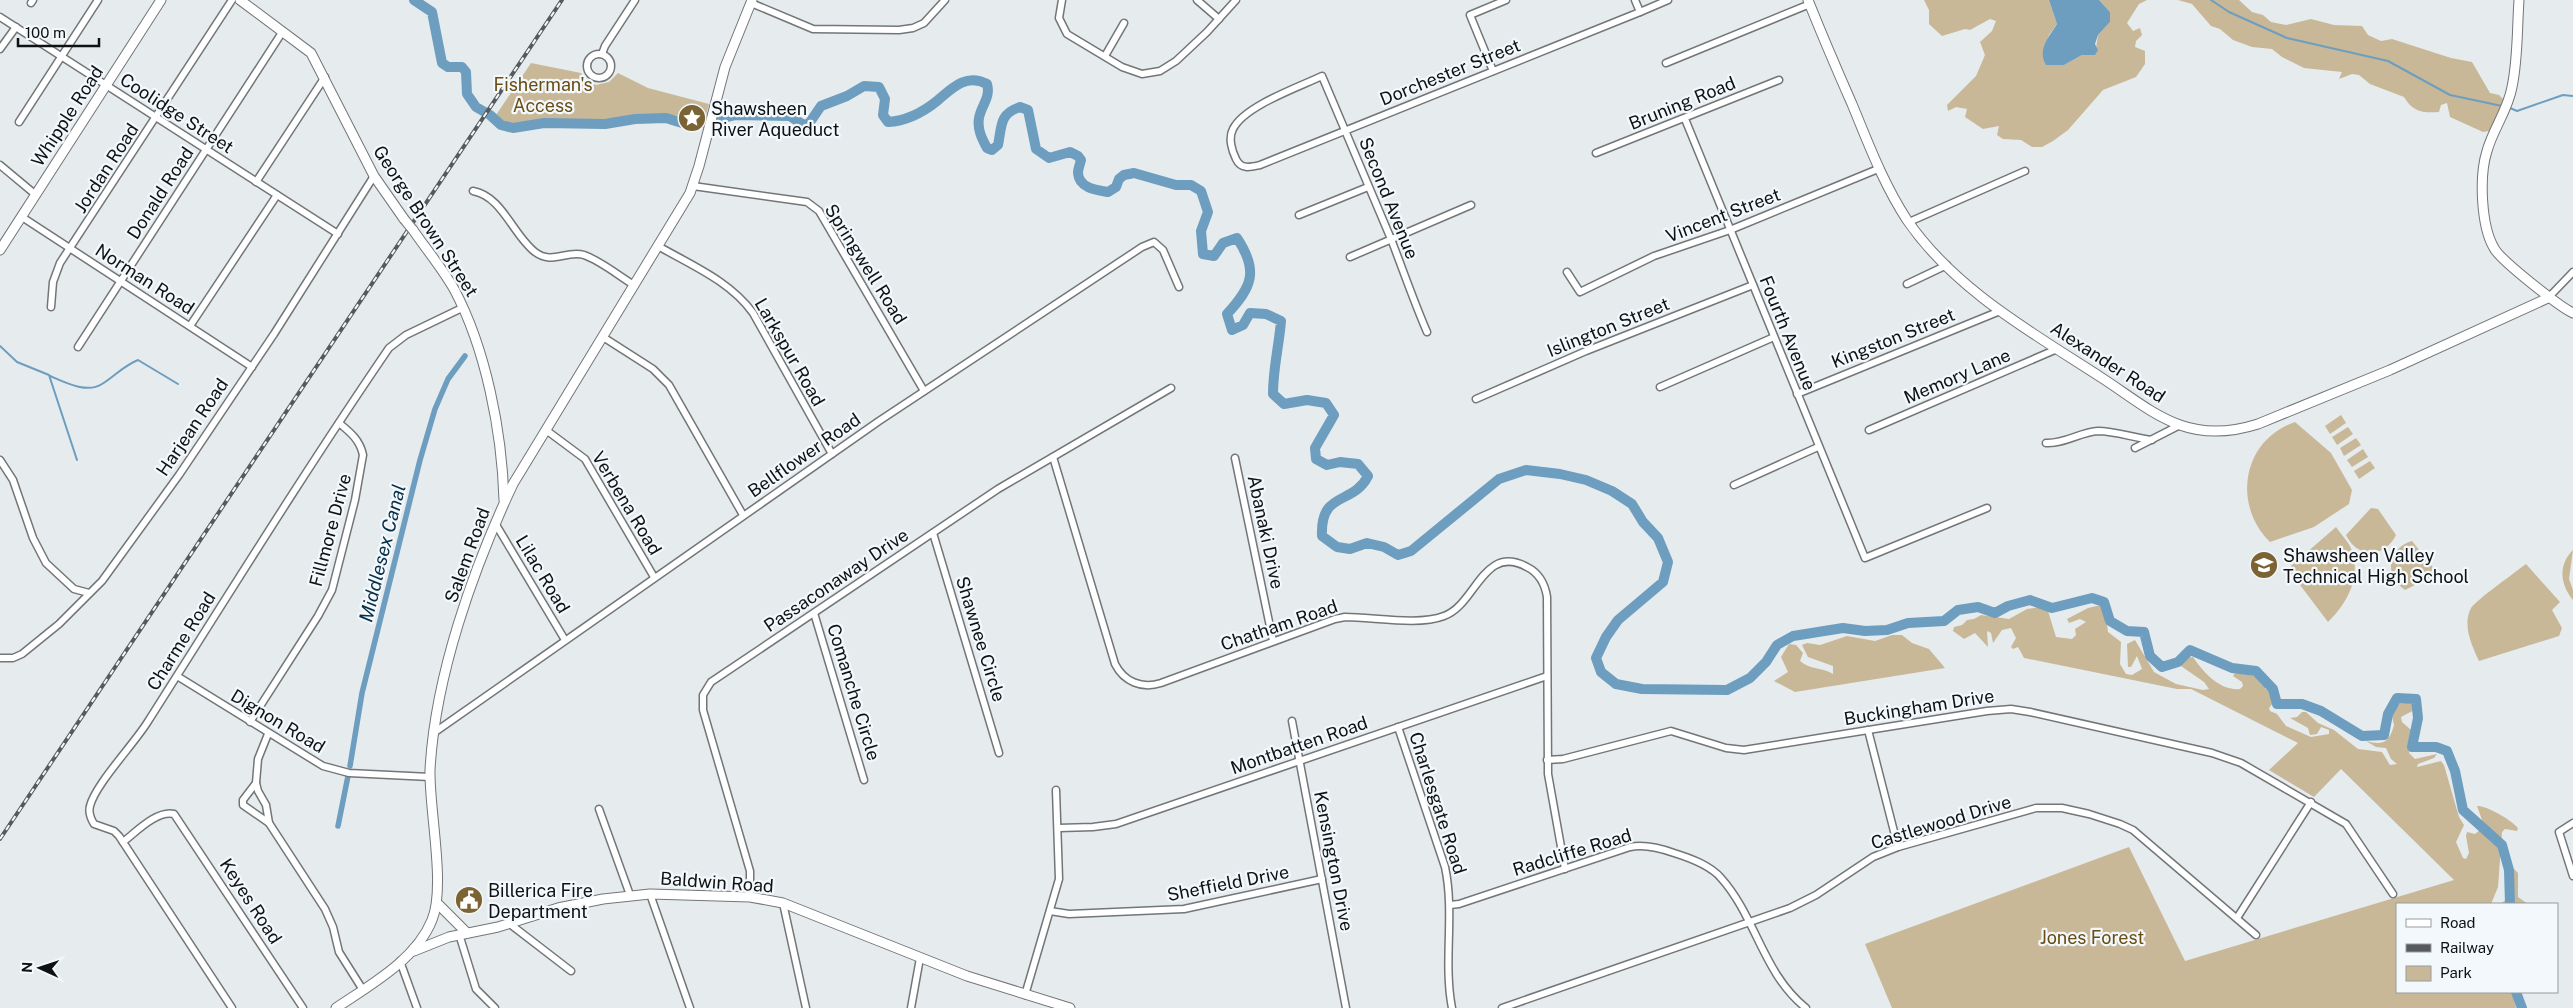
<svg xmlns="http://www.w3.org/2000/svg" width="2573" height="1008" viewBox="0 0 2573 1008" font-family="'Public Sans',sans-serif">
  <style>
    .green { fill: #c9b897 }
    .water { fill: #6d9ebf }
    .lines { fill: none; stroke-linecap: round; stroke-linejoin: round }
    .stream { stroke: #6d9ebf; stroke-width: 2 }
    .canal { stroke: #6d9ebf; stroke-width: 5.5 }
    .river { stroke: #6d9ebf; stroke-width: 10 }
    .street-casing { stroke: #727679; stroke-width: 9 }
    .secondary-casing { stroke: #727679; stroke-width: 11 }
    .street { stroke: #fff; stroke-width: 6 }
    .secondary { stroke: #fff; stroke-width: 9 }
    .rail-casing { stroke: #575a5c; stroke-width: 4 }
    .rail { stroke: #f3f8fc; stroke-width: 2; stroke-dasharray: 5.5; stroke-linecap: butt }
    .secondary-bridge-casing { stroke: #727679; stroke-width: 11; stroke-linecap: butt }
    .secondary-bridge { stroke: #fff; stroke-width: 9 }
    .labels { text-anchor: middle; dominant-baseline: central; stroke-width: 4.5; stroke-linejoin: round; paint-order: stroke }
    .street-label { font-size: 18px; fill: #0f1112; stroke: #f3f8fc }
    .park-label { font-size: 18px; fill: #684e12; stroke: #f3f8fc }
    .poi-label { font-size: 18px; fill: #0f1112; stroke: #f3f8fc; text-anchor: start }
    .water-label { font-size: 19px; font-style: italic; fill: #042f46; stroke: #f3f8fc }
  </style>
  <rect width="100%" height="100%" fill="#e6ebee"/>
  <!-- green -->
  <g class="green">
    <polygon points="1924,0 2049,0 2057,24 2049,35 2043,51 2064,65 2082,55 2095,55 2098,35 2110,22 2110,12 2099,0 2147,0 2139,4 2127,23 2133,31 2140,28 2142,35 2136,41 2135,47 2145,51 2145,64 2136,77 2103,90 2068,130 2053,141 2042,147 2032,147 2021,140 2003,139 1997,135 1999,126 1983,129 1965,117 1967,109 1956,107 1948,111 1947,105 1976,76 1985,55 1980,42 1992,31 1996,21 1990,19 1970,30 1965,29 1942,36 1929,24 1929,10"/>
    <path d="M 2178,0 L 2239,0 L 2252,12 L 2263,15 L 2271,22 L 2286,25 L 2311,19 L 2334,25 L 2362,26 L 2368,35 L 2381,41 L 2392,39 L 2451,58 L 2472,62 L 2490,93 L 2499,95 L 2504,100 L 2489,131 L 2483,132 L 2450,117 L 2447,103 L 2441,105 L 2439,112 C 2422,113 2413,112 2404,97 L 2370,84 L 2359,75 L 2352,74 L 2339,79 L 2342,72 L 2304,68 L 2282,57 L 2272,49 L 2252,47 L 2233,40 L 2220,29 L 2211,26 L 2192,4 Z"/>
    <path d="M 531,63 L 581,73 L 587,81 L 596,85 L 609,82 L 618,73 L 648,88 L 709,104 L 704,122 C 690,125 677,118 663,118 C 642,119 622,123 602,124 C 583,125 564,122 544,123 C 525,124 510,133 494,118 Z"/>
    <polygon points="2341,415 2346,423 2330,434 2325,426"/>
    <path d="M 2295,422 L 2331,453 L 2352,490 L 2349,504 L 2314,527 L 2270,542 C 2232,505 2242,440 2295,422 Z"/>
    <polygon points="2348,427 2353,434 2337,445 2332,437"/>
    <polygon points="2356,438 2361,445 2344,456 2340,448"/>
    <polygon points="2363,449 2368,457 2352,467 2347,460"/>
    <polygon points="2370,461 2375,468 2359,479 2354,471"/>
    <path d="M 2371,508 L 2378,509 L 2396,535 C 2384,559 2357,558 2346,535 Z"/>
    <path d="M 2336,527 C 2340,533 2346,539 2350,546 C 2363,574 2348,603 2328,622 L 2291,573 L 2291,566 Z"/>
    <path d="M 2412,541 L 2435,570 L 2433,576 L 2405,590 C 2383,575 2388,548 2412,541 Z"/>
    <path d="M 2573,550 L 2569,579 L 2573,590 L 2573,600 C 2560,584 2558,565 2573,550 Z"/>
    <path d="M 2526,564 L 2560,602 L 2552,610 L 2562,628 L 2559,636 L 2479,661 C 2472,646 2462,625 2471,608 C 2475,601 2517,571 2526,564 Z"/>
    <path d="M 2101,605 L 2105,610 L 2108,632 L 2121,642 L 2120,664 L 2126,674 L 2132,675 L 2142,669 L 2137,656 L 2131,667 L 2128,667 L 2127,644 L 2135,640 L 2154,672 L 2176,684 L 2203,690 L 2209,689 L 2204,682 L 2181,666 L 2184,658 L 2193,657 C 2203,672 2220,691 2240,689 L 2243,686 L 2242,682 L 2233,676 L 2235,673 L 2256,676 L 2266,682 L 2265,689 L 2269,691 L 2273,703 L 2269,708 L 2270,711 L 2277,714 L 2286,726 L 2311,737 L 2329,734 L 2329,730 L 2321,727 L 2317,734 L 2310,735 L 2308,728 L 2290,718 L 2297,717 L 2302,712 L 2306,712 L 2318,723 L 2334,730 L 2358,749 L 2382,752 L 2390,765 L 2397,764 L 2391,759 L 2386,748 L 2376,747 L 2366,741 C 2382,745 2389,744 2394,725 L 2391,712 L 2403,701 L 2410,701 L 2418,708 L 2401,717 L 2402,722 L 2411,730 L 2409,753 L 2415,759 L 2437,754 L 2434,758 L 2418,764 L 2417,767 L 2441,761 L 2444,765 L 2459,817 L 2464,825 L 2456,842 L 2463,858 L 2466,859 L 2469,853 L 2466,836 L 2467,832 L 2475,834 L 2480,830 L 2482,820 L 2477,806 C 2486,805 2513,821 2518,828 L 2517,831 L 2505,829 L 2502,832 L 2498,887 L 2491,904 L 2397,904 L 2397,992 L 2512,992 L 2516,1008 L 1892,1008 L 1865,944 L 2129,847 L 2185,961 L 2454,880 L 2341,769 L 2314,797 L 2269,770 L 2298,743 L 2191,689 L 2177,689 L 2024,658 L 2018,647 L 2013,649 L 2011,647 L 2016,638 L 2011,628 L 2002,630 L 1993,643 L 1991,633 L 1987,631 L 1988,647 L 1975,633 L 1964,639 L 1953,631 L 1954,627 L 1962,625 L 1967,620 L 1974,619 L 1981,615 L 2009,619 L 2027,609 L 2042,607 L 2048,611 L 2056,637 L 2072,639 L 2076,635 L 2075,629 L 2086,622 L 2080,619 L 2069,623 L 2067,619 L 2088,608 Z"/>
    <path d="M 1892,635 L 1902,635 L 1912,643 L 1929,649 L 1945,668 L 1795,692 L 1774,681 L 1788,672 L 1781,657 L 1789,644 L 1796,645 L 1803,653 L 1800,661 C 1810,670 1822,667 1833,674 L 1833,666 L 1808,657 L 1802,645 L 1807,643 L 1820,645 L 1847,636 L 1875,641 Z"/>
    <polygon points="2514,869 2518,873 2518,897 2528,904 2500,904 2510,897"/>
  </g>
  <!-- water -->
  <path class="water" d="M 2049,0 L 2099,0 L 2110,12 L 2110,22 L 2098,35 L 2095,44 L 2098,50 L 2095,55 L 2082,55 L 2064,65 L 2046,65 C 2037,49 2049,37 2057,24 Z"/>
  <g class="lines">
    <!-- stream -->
    <g class="stream">
      <polyline points="2211,0 2229,12 2287,38 2388,61 2450,95 2502,106"/>
      <polyline points="2510,108 2517,111 2563,95 2573,96"/>
      <polyline points="0,346 17,362 49,375 77,460"/>
      <path d="M 50,376 C 64,382 87,394 102,384 C 115,376 123,366 138,360 L 178,384"/>
    </g>
    <!-- canal -->
    <g class="canal">
      <polyline points="350,766 362,693 420,460 435,409 448,379 465,356"/>
      <polyline points="338,826 348,776"/>
    </g>
    <!-- river -->
    <g class="river">
      <path d="M 414,0 L 432,12 L 442,63 L 448,67 L 462,67 L 466,72 L 467,94 L 476,107 L 490,115 L 501,125 L 513,128 L 544,123 L 605,124 L 635,119 L 666,118 L 682,123 L 702,123 L 736,115 L 790,116 L 802,124 L 808,125 L 821,106 L 847,96 L 864,86 L 879,87 L 885,99 L 883,115 L 888,122 C 906,121 922,113 937,101 C 952,88 966,73 987,84 C 991,97 981,106 979,118 C 977,129 982,139 987,148 L 992,150 L 998,145 C 1002,126 999,114 1020,107 L 1028,110 L 1036,149 L 1049,158 L 1070,152 L 1078,156 L 1081,160 C 1080,164 1078,169 1078,173 C 1079,188 1096,190 1108,192 L 1116,187 L 1119,179 L 1124,175 L 1134,173 L 1176,185 L 1191,185 L 1201,191 L 1208,212 L 1201,231 L 1203,254 L 1214,256 L 1223,243 L 1237,238 C 1259,271 1252,287 1227,314 L 1232,330 L 1243,325 L 1250,313 L 1266,314 L 1281,321 C 1279,346 1273,368 1273,394 L 1284,404 L 1307,400 L 1326,403 L 1334,415 L 1315,448 L 1316,459 L 1327,465 L 1340,462 L 1358,464 L 1368,476 C 1353,506 1320,490 1322,536 L 1337,547 L 1350,549 L 1367,543 L 1384,547 L 1398,555 L 1411,551 L 1499,479 L 1526,470 L 1560,474 L 1586,480 L 1612,491 L 1632,504 L 1643,522 L 1658,538 L 1668,562 L 1663,582 L 1618,620 L 1606,637 L 1596,658 L 1601,672 L 1616,684 L 1642,689 L 1727,690 L 1750,678 L 1766,662 L 1777,645 L 1793,636 L 1843,628 L 1865,631 L 1887,630 L 1908,623 L 1944,621 L 1958,610 L 1978,607 L 1995,613 L 2008,606 L 2030,600 L 2052,608 L 2092,598 L 2104,602 L 2110,621 L 2127,631 L 2144,632 L 2150,656 L 2162,667 L 2178,662 L 2190,650 L 2232,668 L 2256,671 L 2273,689 L 2277,704 L 2302,704 L 2321,711 L 2362,736 L 2384,735 L 2388,714 L 2397,698 L 2416,699 L 2418,718 L 2412,747 L 2436,747 L 2447,751 L 2455,771 L 2463,810 L 2502,845 L 2509,870 L 2510,904"/>
      <polyline points="2516,992 2522,1008"/>
    </g>
    <defs>
      <g id="street">
        <polyline points="1062,0 1059,18 1067,34 1122,67 1142,74 1160,71 1176,61 1207,32 1236,0"/>
        <polyline points="1197,0 1219,19"/>
        <polyline points="1635,0 1640,12"/>
        <polyline points="31,3 33,0"/>
        <polyline points="751,3 813,29 899,30 913,28 924,23 945,0"/>
        <polyline points="0,17 338,234"/>
        <polyline points="0,49 16,27"/>
        <circle cx="599" cy="66" r="12"/>
        <polyline points="602,54 605,46 635,0"/>
        <polyline points="1105,56 1124,23"/>
        <polyline points="1666,63 1810,4"/>
        <polyline points="1493,71 1470,15 1506,0"/>
        <polyline points="1685,119 1865,558 1987,508"/>
        <polyline points="19,122 98,0"/>
        <polyline points="1596,153 1779,80"/>
        <polyline points="0,165 36,195"/>
        <polyline points="256,182 325,77"/>
        <polyline points="693,186 807,202 819,211 924,391"/>
        <path d="M 473,191 C 502,196 513,235 535,252 C 552,265 566,250 584,255 C 601,261 619,276 634,285"/>
        <polyline points="1299,215 1368,187"/>
        <polyline points="22,217 252,367"/>
        <polyline points="1909,222 2025,171"/>
        <path d="M 658,246 C 691,265 730,281 753,313 L 832,454"/>
        <polyline points="1350,257 1471,205"/>
        <polyline points="1567,272 1580,292 1654,256 1730,230 1878,169"/>
        <polyline points="1907,284 1947,265"/>
        <polyline points="2548,298 2573,272"/>
        <polyline points="51,307 53,282 60,263 232,0"/>
        <polyline points="190,326 277,195"/>
        <path d="M 1427,332 C 1414,302 1403,270 1391,239 C 1368,184 1345,130 1322,76 C 1299,87 1244,106 1233,129 C 1228,138 1232,151 1236,159 C 1241,170 1251,167 1260,165 C 1386,114 1513,63 1640,12 L 1668,0"/>
        <polyline points="603,337 653,369 669,385 743,515"/>
        <polyline points="78,347 283,31"/>
        <polyline points="1660,387 1774,337"/>
        <polyline points="1797,394 2000,311"/>
        <polyline points="1476,399 1586,351 1753,285"/>
        <polyline points="546,430 585,459 654,577"/>
        <polyline points="1869,430 2057,349"/>
        <path d="M 2046,443 C 2065,444 2080,432 2098,431 C 2115,431 2134,438 2152,440"/>
        <polyline points="2135,448 2180,425"/>
        <path d="M 1053,457 L 1115,664 C 1124,682 1142,689 1161,683 L 1335,619 L 1345,617 C 1374,617 1418,626 1444,616 C 1476,605 1483,543 1527,567 C 1539,573 1545,584 1547,597 L 1548,774 L 1565,869"/>
        <polyline points="1235,458 1273,641"/>
        <polyline points="0,460 13,480 33,538 46,563 74,589 89,593"/>
        <polyline points="1734,485 1818,447"/>
        <polyline points="495,523 565,640"/>
        <polyline points="933,533 999,753"/>
        <polyline points="814,613 864,780"/>
        <polyline points="0,658 13,658 22,654 59,624 102,581 179,475 274,334 374,176"/>
        <polyline points="177,676 323,766 349,773 430,777"/>
        <polyline points="1292,721 1346,1008"/>
        <path d="M 250,722 L 318,616 L 332,590 L 355,500 L 363,455 C 360,440 350,432 339,423"/>
        <path d="M 1398,727 L 1445,867 C 1455,914 1443,961 1452,1008"/>
        <polyline points="1868,730 1898,847"/>
        <polyline points="435,732 879,421 1142,247 1154,242 1163,250 1179,287"/>
        <polyline points="1547,760 1563,759 1671,731 1726,748 1744,750 1987,711 2011,709 2030,712 2212,753 2241,763 2346,824 2393,894"/>
        <polygon points="256,783 258,791 266,805 269,823 243,805 243,800"/>
        <polyline points="256,783 258,759 268,734"/>
        <polyline points="599,809 630,895"/>
        <polyline points="269,823 325,909 333,927 339,952 363,990"/>
        <polyline points="2573,823 2559,832 2573,876"/>
        <polyline points="1059,828 1093,827 1116,824 1547,676"/>
        <path d="M 123,842 C 136,832 157,810 174,814 L 303,1008"/>
        <polyline points="650,894 690,1008"/>
        <polyline points="750,897 750,871 703,710 703,695 711,682 998,489 1171,388"/>
        <polyline points="783,903 806,1008"/>
        <path d="M 1450,905 L 1459,904 L 1630,847 C 1644,844 1660,848 1674,853 C 1690,858 1710,865 1721,878 C 1756,917 1763,974 1806,1008"/>
        <polyline points="1050,911 1069,914 1184,909 1322,879"/>
        <polyline points="2237,918 2311,802"/>
        <polyline points="510,924 571,971"/>
        <polyline points="459,934 476,989 495,1008"/>
        <polyline points="400,961 417,1008"/>
        <polyline points="1025,995 1059,879 1056,790"/>
        <path d="M 232,1008 L 119,836 L 114,831 L 94,824 C 91,819 88,813 90,806 C 95,785 133,745 147,723 C 227,597 305,471 389,348 L 406,335 L 462,308"/>
        <polyline points="911,1008 920,958"/>
        <polyline points="1502,1008 1790,908 1816,895 1873,857 1898,847 2036,808 2062,808 2089,814 2120,824 2133,830 2256,935"/>
      </g>
      <g id="secondary">
        <polyline points="240,0 311,53 374,176 404,219"/>
        <path d="M 1808,0 C 1822,35 1837,70 1852,104 C 1869,145 1883,183 1907,220 C 1955,290 2033,333 2102,378 C 2127,394 2152,415 2180,425 C 2205,434 2233,432 2258,424 L 2390,370 L 2548,298"/>
        <path d="M 2519,0 C 2517,29 2518,59 2512,87 C 2508,110 2493,129 2487,151 C 2479,176 2481,226 2494,248 C 2500,260 2560,307 2573,313"/>
        <path d="M 413,230 C 426,249 442,268 454,289 C 486,349 502,432 504,500"/>
        <polyline points="0,250 161,0"/>
        <polyline points="437,903 467,933"/>
        <polyline points="414,951 449,937 498,927 558,908 603,899 650,894 750,897 783,903 967,976 1070,1008"/>
        <path d="M 336,1008 C 370,985 416,960 432,920 C 446,886 429,810 430,770 C 435,676 473,569 513,484 L 690,193 L 699,166 L 725,67 L 752,0"/>
      </g>
    </defs>
    <!-- street casing -->
    <use href="#street" class="street-casing"/>
    <!-- secondary casing -->
    <use href="#secondary" class="secondary-casing"/>
    <!-- street -->
    <use href="#street" class="street"/>
    <!-- secondary -->
    <use href="#secondary" class="secondary"/>
    <defs>
      <polyline id="rail" points="0,839 562,0"/>
    </defs>
    <!-- rail casing -->
    <use href="#rail" class="rail-casing"/>
    <!-- rail -->
    <use href="#rail" class="rail"/>
    <defs>
      <polyline id="secondary-bridge" points="404,219 413,230"/>
    </defs>
    <!-- secondary-bridge casing -->
    <use href="#secondary-bridge" class="secondary-bridge-casing"/>
    <!-- secondary-bridge -->
    <use href="#secondary-bridge" class="secondary-bridge"/>
  </g>
  <!-- icons -->
  <defs>
    <symbol id="sight-disc" viewBox="-11 -11 22 22"><circle r="9.5" fill="#7b6333" stroke="#f3f8fc"/><path d="M0-6L1.8-2.2L6-1.7L2.9 1.2L3.7 5.4L0 3.3L-3.7 5.4L-2.9 1.2L-6-1.7L-1.8-2.2Z" fill="#fff"/></symbol>
    <symbol id="school-disc" viewBox="-11 -11 22 22"><circle r="9.5" fill="#7b6333" stroke="#f3f8fc"/><path d="M0-5L7-2L0 1L-7-2ZM-4 1L0 2.5L4 1V4Q0 6-4 4Z" fill="#fff"/></symbol>
    <symbol id="civic-disc" viewBox="-11 -11 22 22"><circle r="9.5" fill="#7b6333" stroke="#f3f8fc"/><path d="M-.6-6.5H3V-4.5H.6V-3L4-1V1h2V6H-6V1h2V-1L-.6-3ZM-1.2 2.5V6h2.4V2.5Z" fill="#fff"/></symbol>
  </defs>
  <g fill-rule="evenodd">
    <use href="#sight-disc" x="676" y="102" width="32" height="32"/>
    <use href="#school-disc" x="2248" y="549" width="32" height="32"/>
    <use href="#civic-disc" x="453" y="884" width="32" height="32"/>
  </g>
  <g class="labels">
    <!-- street labels -->
    <g class="street-label">
      <text transform="translate(1450 72) rotate(-22)">Dorchester Street</text>
      <text transform="translate(1682 103) rotate(-22)">Bruning Road</text>
      <text transform="translate(177 113) rotate(33)">Coolidge Street</text>
      <text transform="translate(67 116) rotate(-57)">Whipple Road</text>
      <text transform="translate(106 168) rotate(-57)">Jordan Road</text>
      <text transform="translate(160 193) rotate(-57)">Donald Road</text>
      <text transform="translate(1389 198) rotate(68)">Second Avenue</text>
      <text transform="translate(1723 215) rotate(-21)">Vincent Street</text>
      <text transform="translate(426 221) rotate(57)">George Brown Street</text>
      <text transform="translate(866 264) rotate(58)">Springwell Road</text>
      <text transform="translate(145 279) rotate(33)">Norman Road</text>
      <text transform="translate(1608 327) rotate(-22)">Islington Street</text>
      <text transform="translate(1788 333) rotate(68)">Fourth Avenue</text>
      <text transform="translate(1893 338) rotate(-22)">Kingston Street</text>
      <text transform="translate(790 352) rotate(60)">Larkspur Road</text>
      <text transform="translate(2108 362) rotate(33)">Alexander Road</text>
      <text transform="translate(1957 376) rotate(-23)">Memory Lane</text>
      <text transform="translate(192 427) rotate(-56)">Harjean Road</text>
      <text transform="translate(804 455) rotate(-35)">Bellflower Road</text>
      <text transform="translate(627 503) rotate(59)">Verbena Road</text>
      <text transform="translate(330 530) rotate(-75)">Fillmore Drive</text>
      <text transform="translate(1266 532) rotate(78)">Abanaki Drive</text>
      <text transform="translate(467 555) rotate(-70)">Salem Road</text>
      <text transform="translate(543 574) rotate(59)">Lilac Road</text>
      <text transform="translate(836 580) rotate(-34)">Passaconaway Drive</text>
      <text transform="translate(1279 625) rotate(-19)">Chatham Road</text>
      <text transform="translate(981 639) rotate(73)">Shawnee Circle</text>
      <text transform="translate(181 641) rotate(-58)">Charme Road</text>
      <text transform="translate(854 692) rotate(73)">Comanche Circle</text>
      <text transform="translate(1919 707) rotate(-9)">Buckingham Drive</text>
      <text transform="translate(278 721) rotate(31)">Dignon Road</text>
      <text transform="translate(1299 745) rotate(-19)">Montbatten Road</text>
      <text transform="translate(1438 803) rotate(72)">Charlesgate Road</text>
      <text transform="translate(1941 822) rotate(-17)">Castlewood Drive</text>
      <text transform="translate(1572 852) rotate(-17)">Radcliffe Road</text>
      <text transform="translate(1334 861) rotate(79)">Kensington Drive</text>
      <text transform="translate(717 882) rotate(4)">Baldwin Road</text>
      <text transform="translate(1228 883) rotate(-11)">Sheffield Drive</text>
      <text transform="translate(251 901) rotate(57)">Keyes Road</text>
    </g>
    <!-- park labels -->
    <g class="park-label">
      <text x="543" y="84">Fisherman's<tspan x="543" dy="21">Access</tspan></text>
      <text x="2092" y="937">Jones Forest</text>
    </g>
    <!-- poi labels -->
    <g class="poi-label">
      <text x="711" y="108">Shawsheen<tspan x="711" dy="21">River Aqueduct</tspan></text>
      <text x="2283" y="555">Shawsheen Valley<tspan x="2283" dy="21">Technical High School</tspan></text>
      <text x="488" y="890">Billerica Fire<tspan x="488" dy="21">Department</tspan></text>
    </g>
    <!-- water labels -->
    <g class="water-label">
      <text transform="translate(382 553) rotate(-76)">Middlesex Canal</text>
    </g>
  </g>
  <!-- legend -->
  <rect x="2396" y="903" width="162" height="90" fill="#f3f8fc" stroke="#989c9e"/>
  <rect x="2406" y="919" width="25" height="8" fill="#ffffff" stroke="#989c9e"/>
  <text x="2440" y="928" font-size="15" fill="#0f1112">Road</text>
  <rect x="2406" y="944" width="25" height="8" fill="#575a5c" stroke="#989c9e"/>
  <text x="2440" y="953" font-size="15" fill="#0f1112">Railway</text>
  <rect x="2406" y="966" width="25" height="15" fill="#c9b897" stroke="#989c9e"/>
  <text x="2440" y="978" font-size="15" fill="#0f1112">Park</text>
  <!-- north arrow -->
  <g transform="translate(40 968) rotate(273)" stroke="#f3f8fc" stroke-width="4" paint-order="stroke">
  <path d="M0-4L9 19L0 12L-9 19Z" fill="#0f1112"/>
  <text y="-8" font-size="14" font-weight="bold" text-anchor="middle" fill="#0f1112">N</text>
  </g>
  <!-- scale -->
  <path d="M18 38v8h81v-8" fill="none" stroke="#0f1112" stroke-width="2.5"/>
  <text x="25" y="38" font-size="15" fill="#0f1112" stroke="#f3f8fc" stroke-width="4" paint-order="stroke">100 m</text>
</svg>
